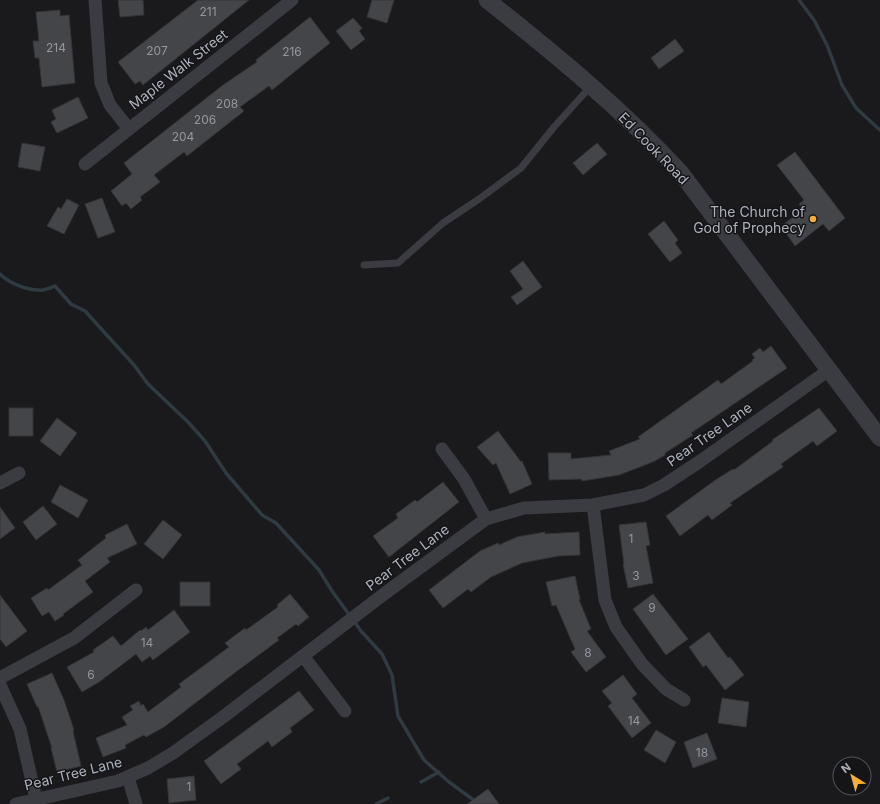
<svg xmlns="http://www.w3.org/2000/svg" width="880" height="804" viewBox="0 0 880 804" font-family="Inter,sans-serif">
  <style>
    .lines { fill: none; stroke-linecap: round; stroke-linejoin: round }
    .stream { stroke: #2f3a41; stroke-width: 3.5 }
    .building { fill: #444549; stroke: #343439 }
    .service { stroke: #3b3c42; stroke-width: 7 }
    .minor { stroke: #3b3c42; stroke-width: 13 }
    .tertiary { stroke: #3b3c42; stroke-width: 17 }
    .poi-dot { fill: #f6ad39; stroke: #151518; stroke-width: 1.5 }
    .labels { text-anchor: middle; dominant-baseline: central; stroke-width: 3; stroke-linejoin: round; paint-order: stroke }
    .number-label { font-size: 12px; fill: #92979f }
    .street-label { font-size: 14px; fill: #acb2bc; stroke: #151518 }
    .poi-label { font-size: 14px; fill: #acb2bc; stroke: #151518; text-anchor: end }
  </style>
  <rect width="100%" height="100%" fill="#1a1a1c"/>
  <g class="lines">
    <!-- stream -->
    <g class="stream">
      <polyline points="799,0 814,20 827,45 842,85 856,108 880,130"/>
      <path d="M 0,274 C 9,283 26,290 39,290 C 44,291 50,288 55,286 L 71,304 L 85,311 L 134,365 L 148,384 L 188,422 L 205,441 L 226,473 L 262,515 L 276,523 L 319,570 L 332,591 L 361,631 L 382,654 L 392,675 L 398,716 L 424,760 L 449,782 L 479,804"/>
      <polyline points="421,782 439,772"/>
      <polyline points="376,804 388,798"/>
    </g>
  </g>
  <!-- building -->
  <g class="building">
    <polygon points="118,0 143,0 144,15 120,17"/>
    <polygon points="198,0 249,0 143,85 140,81 135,84 118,62"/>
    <polygon points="372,0 394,0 387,23 367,17"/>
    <polygon points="60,10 60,16 69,15 75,83 42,87 39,58 35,58 33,41 39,41 36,12"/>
    <polygon points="310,17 330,43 272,90 269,86 240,107 244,111 187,156 184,152 154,175 160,182 140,197 142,200 131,209 126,203 122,206 111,191 132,174 124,163 223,85 257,62 256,60"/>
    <polygon points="353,18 362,28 359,31 365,39 351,50 336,31"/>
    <polygon points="675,39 684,51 659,69 651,58"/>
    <polygon points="78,97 88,118 57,133 51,122 56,119 52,110"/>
    <polygon points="22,143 45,147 40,171 18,167"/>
    <polygon points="597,143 607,154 583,175 573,163"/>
    <polygon points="795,152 845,218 829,231 823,224 795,246 781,226 803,210 799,204 804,200 777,165"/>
    <polygon points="102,198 115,232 98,238 85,204"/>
    <polygon points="67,199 79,205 64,234 47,226 58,207 61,209"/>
    <polygon points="664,221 678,240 675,243 682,253 670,262 648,234"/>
    <polygon points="523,261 542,287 517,305 511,297 523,289 510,271"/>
    <polygon points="771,346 787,368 691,433 693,435 665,453 665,455 655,461 619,475 582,481 581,479 549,480 548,453 571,453 571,459 611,455 609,451 640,439 638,437 718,380 721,384 753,361 752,360 755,358 752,354 760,348 763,352"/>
    <rect x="9" y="408" width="24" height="28"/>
    <polygon points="819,408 837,431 817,446 813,441 781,464 783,467 730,503 732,505 712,520 708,515 680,536 666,516 714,481 733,469 734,470 773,441 772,440"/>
    <polygon points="57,418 77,433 60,456 40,441"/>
    <polygon points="498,431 521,462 522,461 532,484 510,494 496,463 493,465 477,447"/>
    <polygon points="443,482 459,502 389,557 373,536 398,518 396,514 415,500 417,502"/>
    <polygon points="60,485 88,500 78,518 51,502"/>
    <polygon points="43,506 57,524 36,540 23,522"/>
    <polygon points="0,507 15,528 0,539"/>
    <polygon points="163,520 182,535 163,559 144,544"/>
    <polygon points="646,522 650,545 646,546 653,583 628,588 623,564 624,564 619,525"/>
    <polygon points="127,524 137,544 107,558 110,562 85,581 93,592 63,614 64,615 55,621 49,612 42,616 31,598 47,588 48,590 82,565 78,560 106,538 105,535"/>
    <polygon points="545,532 545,534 579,532 580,555 558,556 522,563 491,577 471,592 468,589 443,608 429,590 480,551 498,543 499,545 517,537"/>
    <polygon points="575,576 580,599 579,600 591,629 587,631 606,657 586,672 571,652 575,649 556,605 552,606 546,582"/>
    <rect x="180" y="582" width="30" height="24"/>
    <polygon points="290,594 309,617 298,626 296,624 277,638 279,640 237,671 164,727 146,737 144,735 125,745 126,748 103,757 96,738 127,725 122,717 133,710 130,706 139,701 141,706 143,704 148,712 181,687 179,684 229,647 225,643 245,628 246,630 278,607 277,605"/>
    <polygon points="653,594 688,639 666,655 633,609"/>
    <polygon points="0,595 27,631 6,647 0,639"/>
    <polygon points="174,610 190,632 153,660 150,656 142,662 136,654 99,682 82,692 67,667 94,652 93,650 113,636 121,646 140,630 141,631 146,627 148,630"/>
    <polygon points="709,632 728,658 730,657 744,675 725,690 706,665 703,667 689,647"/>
    <polygon points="52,673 64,700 74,730 73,731 81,766 57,772 51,748 52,748 38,706 37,707 27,684"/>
    <polygon points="623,675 637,694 632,698 651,723 632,738 608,706 612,703 602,691"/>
    <polygon points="299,691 314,710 290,728 292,732 272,747 268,741 237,764 241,769 221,784 204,761"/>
    <polygon points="722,698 749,702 746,727 718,723"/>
    <polygon points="656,730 676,742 665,763 644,750"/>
    <polygon points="707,733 717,759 693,768 684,742"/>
    <polygon points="194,776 196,800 169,803 167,779"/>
    <polygon points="488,789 499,804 467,804"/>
  </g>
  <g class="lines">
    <!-- service -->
    <polyline class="service" points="364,265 398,263 443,223 479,199 521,168 554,127 591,86"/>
    <!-- minor -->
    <g class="minor">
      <polyline points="95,0 101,83 110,105 129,129"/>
      <polyline points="85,164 292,0"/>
      <polyline points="442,449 464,479 486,519"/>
      <polyline points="0,483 19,473"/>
      <polyline points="593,505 605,600 616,627 642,664 666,689 684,700"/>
      <polyline points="303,656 345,711"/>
      <polyline points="0,678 74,638 136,590"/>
      <polyline points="0,685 20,729 36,799"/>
      <polyline points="128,777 136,804"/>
      <polyline points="16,804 118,781 148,768 173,753 223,717 384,594 486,519 524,508 593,505 644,495 664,485 699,462 829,370"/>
    </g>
    <!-- tertiary -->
    <path class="tertiary" d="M 487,0 C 555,54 622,109 681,173 L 880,438"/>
  </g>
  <!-- markers -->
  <circle class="poi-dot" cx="813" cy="219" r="4"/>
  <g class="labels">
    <!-- number labels -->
    <g class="number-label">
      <text x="208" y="11">211</text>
      <text x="56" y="47">214</text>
      <text x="157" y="50">207</text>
      <text x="292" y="51">216</text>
      <text x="227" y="103">208</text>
      <text x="205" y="119">206</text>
      <text x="183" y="136">204</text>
      <text x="631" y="538">1</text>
      <text x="636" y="575">3</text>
      <text x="652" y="607">9</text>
      <text x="147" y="642">14</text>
      <text x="588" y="652">8</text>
      <text x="91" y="674">6</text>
      <text x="634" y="720">14</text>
      <text x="702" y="752">18</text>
      <text x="189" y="786">1</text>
    </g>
    <!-- street labels -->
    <g class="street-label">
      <text transform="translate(178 69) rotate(-38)">Maple Walk Street</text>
      <text transform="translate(654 148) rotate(46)">Ed Cook Road</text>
      <text transform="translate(709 434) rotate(-35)">Pear Tree Lane</text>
      <text transform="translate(407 557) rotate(-37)">Pear Tree Lane</text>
      <text transform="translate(73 773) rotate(-14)">Pear Tree Lane</text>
    </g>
    <!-- poi labels -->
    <g class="poi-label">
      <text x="805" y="211">The Church of<tspan x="805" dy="16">God of Prophecy</tspan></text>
    </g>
  </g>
  <!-- north arrow -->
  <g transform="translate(852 776) rotate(323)"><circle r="19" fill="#151518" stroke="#51545a"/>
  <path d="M0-3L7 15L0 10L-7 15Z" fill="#f6ad39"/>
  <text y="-6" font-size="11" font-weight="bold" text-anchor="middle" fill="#acb2bc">N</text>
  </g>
</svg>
